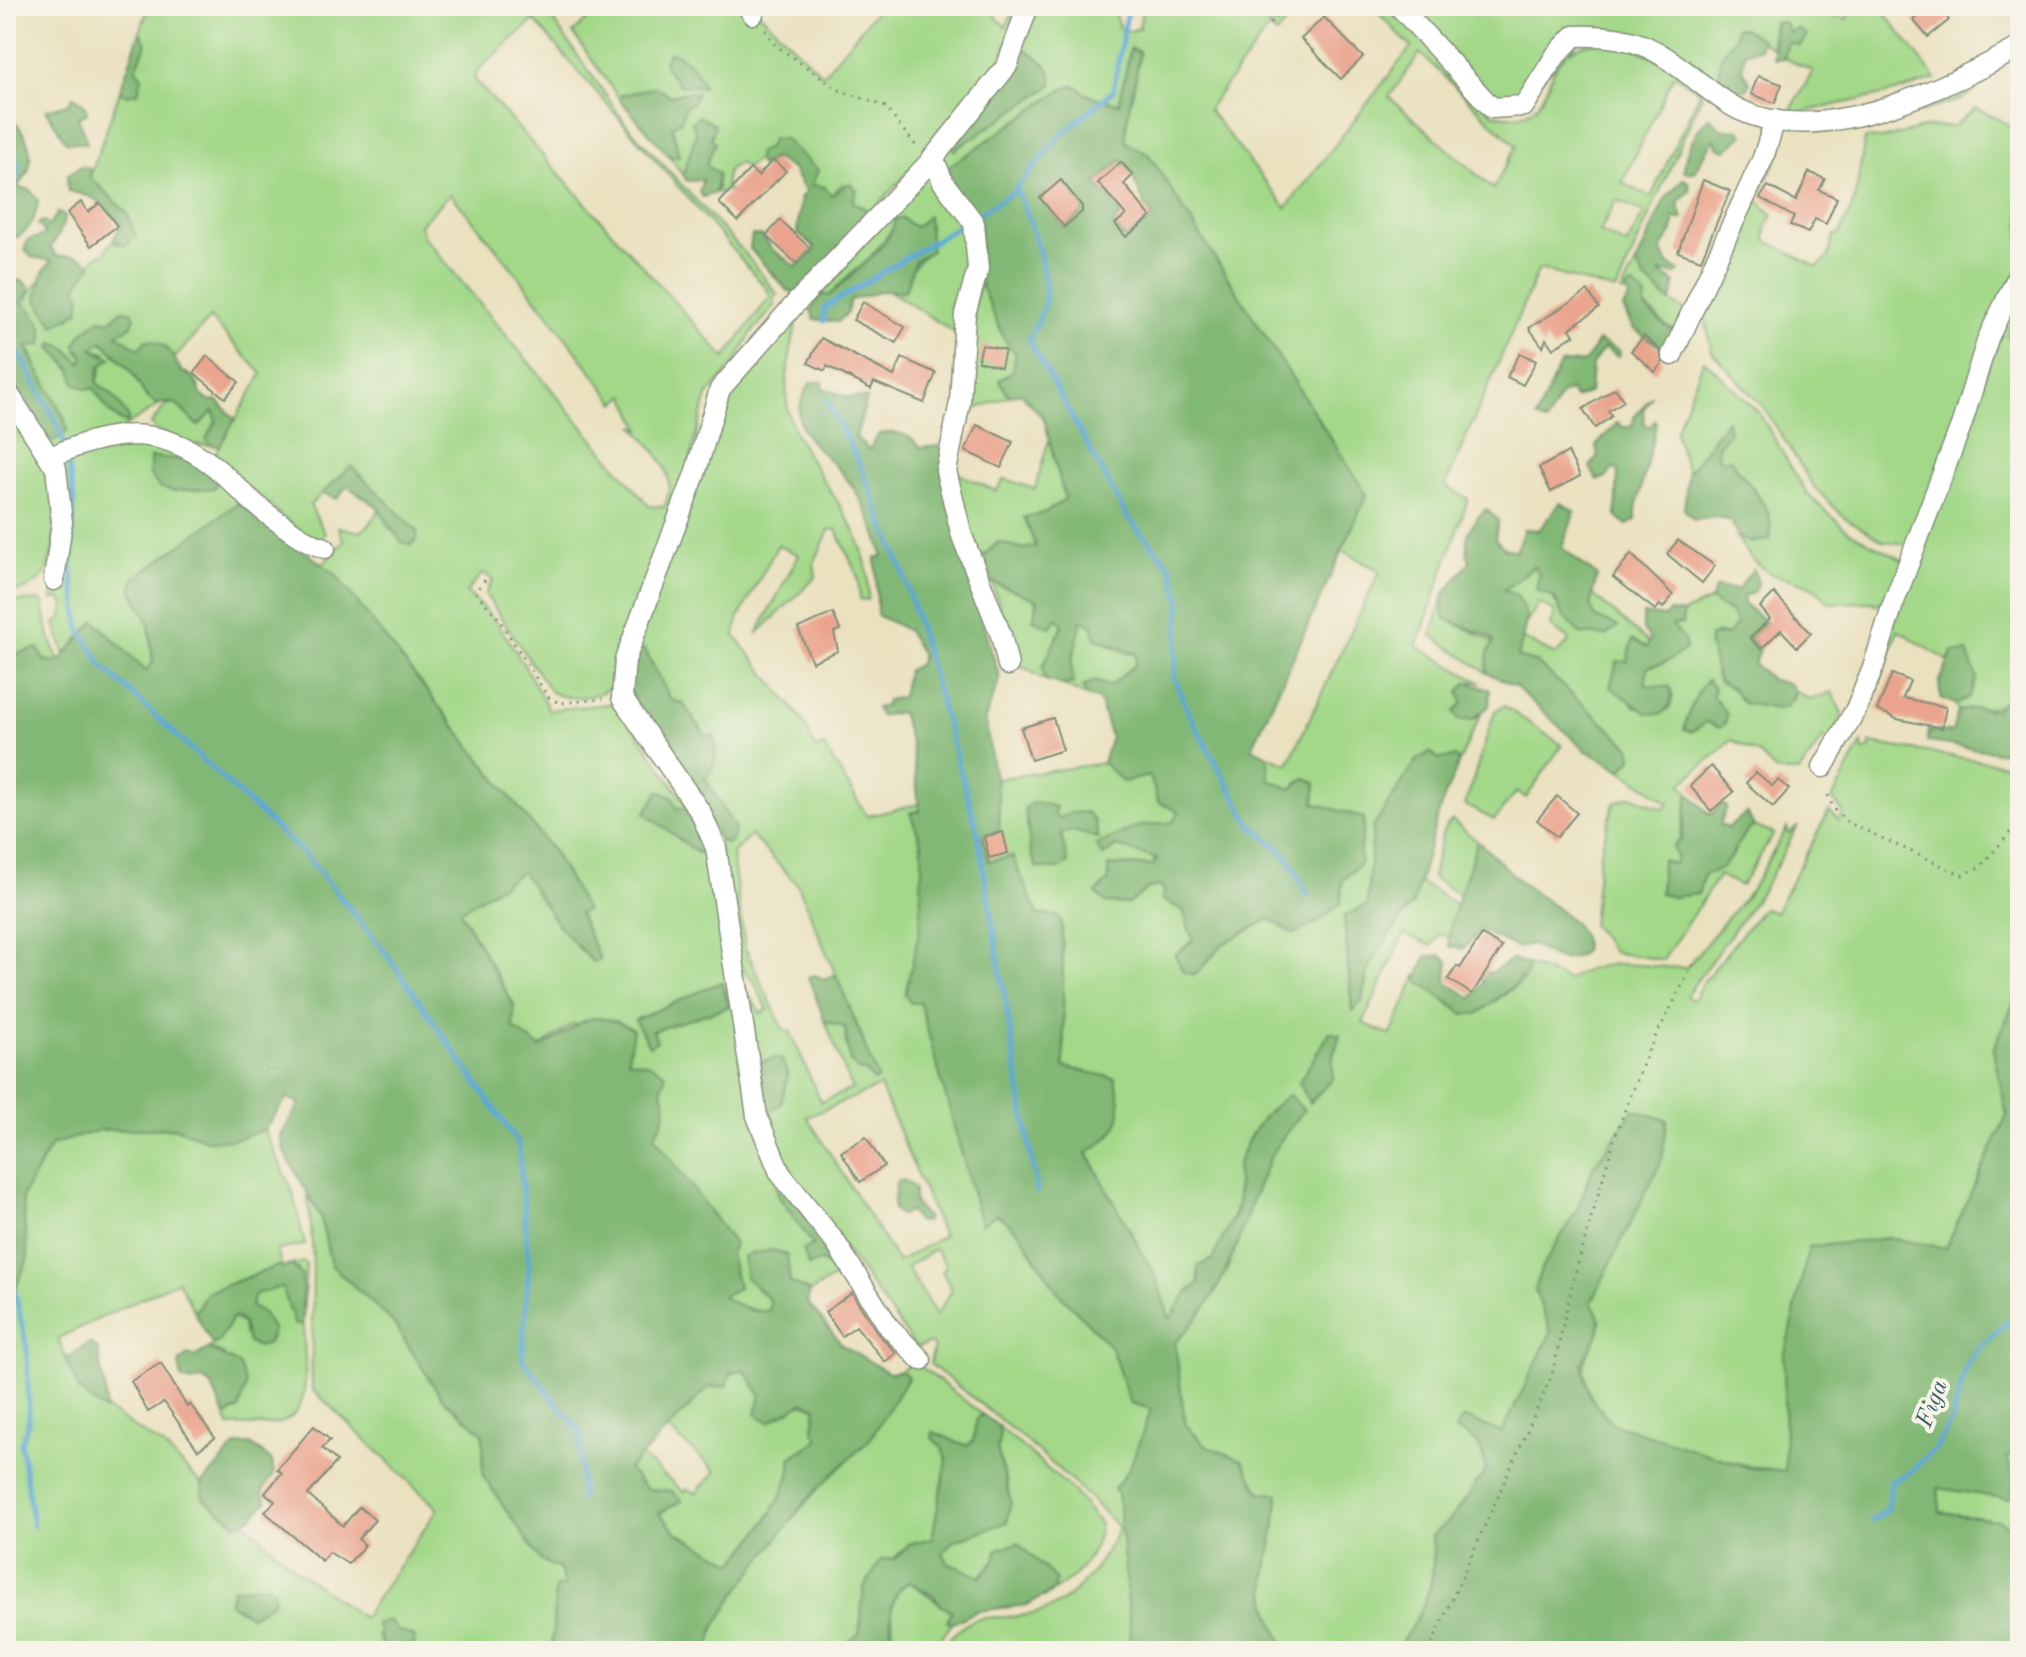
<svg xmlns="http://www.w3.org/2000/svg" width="2026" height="1657" viewBox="0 0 2026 1657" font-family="'Old Standard TT',serif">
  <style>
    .green { fill: #a3d888; stroke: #618a5e; stroke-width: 2; fill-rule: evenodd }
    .forest { fill: #82b874; stroke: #507a54; stroke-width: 2; fill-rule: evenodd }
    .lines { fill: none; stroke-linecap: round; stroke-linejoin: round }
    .stream { stroke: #5ea8d6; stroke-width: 5 }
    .building { fill: #eaa48d }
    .minor-casing { stroke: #848f7a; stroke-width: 23 }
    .path { stroke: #848f7a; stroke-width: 3; stroke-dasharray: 2 6; stroke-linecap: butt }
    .minor { stroke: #fff; stroke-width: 20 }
    .labels { text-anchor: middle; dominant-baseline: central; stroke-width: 8; stroke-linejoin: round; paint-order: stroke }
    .water-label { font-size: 24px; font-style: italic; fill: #325d65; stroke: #f7f3e8 }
  </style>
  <rect width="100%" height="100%" fill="#f7f3e8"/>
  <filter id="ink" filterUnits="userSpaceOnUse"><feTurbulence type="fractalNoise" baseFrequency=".0125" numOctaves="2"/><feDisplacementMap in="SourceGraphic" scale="16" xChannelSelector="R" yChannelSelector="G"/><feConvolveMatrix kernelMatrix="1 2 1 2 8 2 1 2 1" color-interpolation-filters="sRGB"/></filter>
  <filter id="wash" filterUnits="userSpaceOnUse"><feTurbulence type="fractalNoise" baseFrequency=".006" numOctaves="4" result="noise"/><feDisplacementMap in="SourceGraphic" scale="32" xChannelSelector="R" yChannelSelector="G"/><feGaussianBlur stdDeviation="1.8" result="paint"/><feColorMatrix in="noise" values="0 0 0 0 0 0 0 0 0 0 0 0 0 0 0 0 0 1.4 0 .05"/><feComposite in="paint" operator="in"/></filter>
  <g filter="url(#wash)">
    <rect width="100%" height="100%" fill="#eae1bf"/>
    <!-- green -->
    <g class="green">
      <path d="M 149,6 L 543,6 L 626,124 L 746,255 L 778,295 L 774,298 L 775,306 L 752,332 L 735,363 L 707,396 L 685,477 L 615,684 C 598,698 571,702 551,692 L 485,594 L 493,580 L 483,573 L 466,592 C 503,621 526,669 549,710 L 617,703 L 701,826 L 712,853 L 734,1006 L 784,1184 L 779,1197 L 814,1245 L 809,1248 L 822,1261 L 840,1259 L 848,1269 L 810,1292 L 789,1282 L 784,1256 L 772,1250 L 743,1256 L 758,1290 L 770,1300 L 769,1310 L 764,1312 L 735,1305 L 722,1296 L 738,1287 L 730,1254 L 654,1135 L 661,1090 L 650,1064 L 628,1060 L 632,1029 L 573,1024 L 540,1047 L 513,1028 L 514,1005 L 460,911 L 522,871 L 558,925 L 600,959 L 578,913 L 586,911 L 554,852 L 334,573 L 322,565 L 344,541 L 338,527 L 360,532 L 370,524 L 379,509 L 389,528 L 408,545 L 351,467 L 310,505 L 325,534 L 321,539 L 304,535 L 213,457 L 262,374 L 210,318 L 175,358 L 165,346 L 139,349 L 116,335 L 132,325 L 122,310 L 110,321 L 99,319 L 77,351 L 84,357 L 81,364 L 66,348 L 53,343 L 51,348 L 71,369 L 77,384 L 94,388 L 119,421 L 123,410 L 97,383 L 106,353 L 91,349 L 95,344 L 103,342 L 131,371 L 146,396 L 159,405 L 118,431 L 54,451 L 43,435 L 66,420 C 44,385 0,315 40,281 L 42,287 L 36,299 L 59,321 L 70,318 L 81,296 L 76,287 L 95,257 L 104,253 L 113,240 L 117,244 L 128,214 L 90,177 L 120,91 L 128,95 L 142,77 L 136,69 L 146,44 L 140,32 ZM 534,20 L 767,289 L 770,296 L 725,358 L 474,79 L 479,69 ZM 450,194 C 509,260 561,333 616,403 L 625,395 L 641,429 L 634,426 C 654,451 681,473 664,507 L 649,506 L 424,237 L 420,225 ZM 672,797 L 677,808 L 690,813 L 692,826 L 702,839 L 684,843 L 645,812 ZM 721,982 L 732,1006 L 652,1031 L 635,1020 Z"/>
      <path d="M 601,6 L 752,6 L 823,75 L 880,6 L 986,6 L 1006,27 L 1015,6 L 1024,6 L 993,76 L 977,100 L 868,215 L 867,209 L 853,202 L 853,195 L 843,184 L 831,195 L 811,185 L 818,170 C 802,157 780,146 758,152 L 757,160 L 746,168 L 739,163 L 728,170 L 725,185 L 729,190 L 715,193 L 718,187 L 706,165 L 715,143 L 711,139 L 713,134 L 696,134 L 683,175 L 670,157 L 679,156 L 672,125 L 685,107 L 688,92 L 670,96 C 656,84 638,91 622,95 L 621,101 L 573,33 Z"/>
      <path d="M 1033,6 L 1112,6 L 1120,29 L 1131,31 L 1139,28 L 1143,6 L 1280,6 L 1266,22 L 1270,28 L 1290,6 L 1303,6 L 1276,34 L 1269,28 L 1208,109 L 1286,208 L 1411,47 L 1372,6 L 1392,6 L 1491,112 C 1499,116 1504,116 1514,116 C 1548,113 1544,79 1562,58 C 1587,32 1626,43 1654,57 C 1671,67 1692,76 1703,93 L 1616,291 L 1539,269 L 1445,486 L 1468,499 L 1417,646 L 1479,682 L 1467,682 L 1459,692 L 1463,703 L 1454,712 L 1459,720 L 1472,720 L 1481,714 L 1459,762 L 1455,757 L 1439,759 L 1430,752 L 1417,760 L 1373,827 L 1367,905 L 1344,916 L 1352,1010 L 1363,1002 C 1365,990 1365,975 1371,964 C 1385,935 1411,914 1419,882 L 1457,905 L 1449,937 L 1439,934 L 1432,946 L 1404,934 L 1363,1023 L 1391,1035 L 1417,974 L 1417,980 L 1464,1014 L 1477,1014 L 1522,982 L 1528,965 L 1568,980 C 1606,954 1642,968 1686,968 L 1752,889 L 1787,828 L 1789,834 L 1798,826 L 1764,888 L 1686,996 L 1693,1000 L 1704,981 L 1763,908 L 1775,913 L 1829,811 L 1839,821 L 1843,812 L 1832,799 L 1862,743 L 1863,751 L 1870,748 L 1870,743 L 2020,767 L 2020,990 L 1993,1050 L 2007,1115 L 1946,1248 L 1889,1238 L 1809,1248 L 1784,1358 L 1785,1472 C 1738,1466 1693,1451 1648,1435 C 1637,1432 1622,1429 1613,1423 C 1597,1413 1584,1388 1584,1370 C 1583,1341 1616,1333 1591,1303 L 1662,1159 L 1667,1120 L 1634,1111 L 1593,1167 L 1577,1210 L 1541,1269 L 1535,1291 L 1551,1332 L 1502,1434 L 1463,1417 L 1456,1430 C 1476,1438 1483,1447 1486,1470 L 1456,1513 L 1432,1536 C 1438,1588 1423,1609 1396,1651 L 1288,1651 C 1247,1584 1275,1562 1278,1495 L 1260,1492 L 1242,1460 L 1205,1445 L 1185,1424 L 1175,1342 C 1237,1284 1237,1226 1271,1155 C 1279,1139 1293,1124 1304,1110 L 1289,1095 C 1265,1110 1246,1138 1238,1164 C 1235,1177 1239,1194 1236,1208 C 1232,1225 1219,1241 1214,1259 L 1198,1266 L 1199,1283 L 1187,1293 L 1170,1319 L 1156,1278 L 1087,1152 C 1122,1134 1125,1115 1115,1078 L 1064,1067 L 1062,923 L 1058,916 L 1038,915 L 1012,856 L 989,862 L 983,835 L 999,831 L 996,779 L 1103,763 L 1123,782 L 1150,776 L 1158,802 L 1179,811 L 1174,822 L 1135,827 L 1097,845 L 1103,856 L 1116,846 L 1154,858 L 1154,865 L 1108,866 L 1109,880 L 1096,893 L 1107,903 L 1129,904 L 1148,888 L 1161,886 L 1165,892 L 1161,899 L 1183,910 L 1193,940 L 1175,955 L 1183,971 L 1195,975 L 1223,944 L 1269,919 L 1294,934 L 1318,922 L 1341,903 L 1342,881 L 1361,863 C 1357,839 1365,839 1364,818 L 1314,803 L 1316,783 L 1305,778 L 1291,789 L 1269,780 L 1268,756 L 1288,764 L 1380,571 L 1340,549 L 1367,495 L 1149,155 L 1126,142 C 1124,112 1138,83 1139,52 L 1130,49 L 1119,104 L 1088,95 L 1074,85 L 1062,90 L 947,168 L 946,180 L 941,153 L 950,145 L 955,150 L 1052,85 C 1054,63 1034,56 1019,45 ZM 1420,53 L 1516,146 L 1493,189 L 1389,97 ZM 1674,75 L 1700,92 L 1651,197 L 1622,183 ZM 1616,200 L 1644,212 L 1627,245 L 1600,232 ZM 1330,1032 L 1340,1036 L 1333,1056 L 1333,1079 L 1310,1103 L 1300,1081 Z"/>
      <polygon points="1406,6 1816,6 1815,14 1847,19 1849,6 1879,6 1936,79 1896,92 1788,115 1813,71 1784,58 1788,42 1798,29 1788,33 1773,27 1772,48 1743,28 1736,28 1735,38 1721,56 1717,87 1591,28 1522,100 1495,99"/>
      <polygon points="1973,84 1976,90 1960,100 1868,127 1865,120"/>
      <polygon points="1976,108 2020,130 2020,262 1914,545 1883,541 1844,517 1814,487 1765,409 1712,352 1703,308 1778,134 1783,138 1781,151 1756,199 1773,215 1766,227 1765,240 1817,267 1828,258 1834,235 1839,235 1855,200 1865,138 1881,139 1926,127 1954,126"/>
      <polygon points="928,167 968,218 974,253 960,336 890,291 926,253 915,228 902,218 864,265 852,272 830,295 821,295"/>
      <polygon points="1636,264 1662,296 1689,313 1681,333 1668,327 1627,289 1627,293 1621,292"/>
      <path d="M 2020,281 L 2020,308 L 2006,336 L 2020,343 L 2020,711 L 2012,701 C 1993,711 1978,707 1958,711 L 1955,704 L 1969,697 L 1977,678 L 1953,652 L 1948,661 L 1898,630 L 1871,708 L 1863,702 Z"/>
      <polygon points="980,283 1004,339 1016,354 1012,372 999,380 1009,396 966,413 971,316"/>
      <path d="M 797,316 C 792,354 777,394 795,432 C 821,489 874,530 868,600 L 860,599 L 858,577 L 836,529 L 829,530 L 814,563 L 816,577 L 757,634 L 799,555 L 778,545 L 738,619 L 735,636 L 802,719 L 816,749 L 824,746 L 867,816 L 919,804 L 920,811 L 911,812 C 932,853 923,953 905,995 L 920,1003 L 981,1223 L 997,1214 L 1019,1232 L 1058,1292 L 1111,1347 L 1130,1403 L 1152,1408 L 1130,1467 L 1114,1489 L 1118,1493 L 1132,1651 L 938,1651 C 979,1603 982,1624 1032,1614 C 1074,1606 1102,1563 1119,1528 C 1061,1466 996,1416 930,1364 L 934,1347 L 930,1343 L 916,1348 L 783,1162 L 769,1137 L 741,983 L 761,1013 L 768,1010 L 753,980 L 738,966 L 718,839 L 724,811 L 705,777 L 713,735 L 705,736 L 700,726 L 671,700 L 645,651 L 632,646 L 723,392 ZM 751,835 L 798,885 L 863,1039 L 874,1081 L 846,1045 L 845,1027 L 825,1021 L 852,1089 L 821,1102 L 790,1031 L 783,1029 L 745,948 L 732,854 ZM 880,1086 L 943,1236 L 898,1262 L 807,1117 ZM 935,1249 L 946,1266 L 942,1271 L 952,1290 L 936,1315 L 907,1267 Z"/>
      <path d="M 1704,360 L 1759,413 L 1807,494 L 1849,532 L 1906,562 L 1887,599 L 1875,605 L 1873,602 L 1829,603 C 1817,585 1801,582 1781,577 C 1761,573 1745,552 1736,536 L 1750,543 L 1768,540 L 1768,512 L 1730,459 L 1719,460 L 1718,446 L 1726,421 L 1688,473 L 1675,432 Z"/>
      <path d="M 6,399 C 19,417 40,439 48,460 C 57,486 59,551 44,575 C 36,587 19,592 6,593 Z"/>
      <path d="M 175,403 L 198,425 L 214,411 L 216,422 L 207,440 L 210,445 C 191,445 162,441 151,424 L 166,405 Z"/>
      <polygon points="1049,439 1065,499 1044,513 1036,546 1025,549 998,542 980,559 950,470 996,491 1004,479 1035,489"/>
      <polygon points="158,440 227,483 238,503 134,579 132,591 149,623 153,663 146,672 95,621 65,655 55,623 62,619 64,604 59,598 52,600 64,453"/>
      <polygon points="1535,566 1562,614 1617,626 1596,618 1590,605 1592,594 1649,643 1647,648 1633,640 1625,695 1634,706 1661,714 1670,707 1673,695 1645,685 1648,667 1666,662 1672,625 1682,624 1683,613 1711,600 1731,613 1738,624 1729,634 1716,633 1709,645 1716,660 1716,675 1793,700 1795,691 1810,700 1832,692 1842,714 1830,744 1823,738 1799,772 1777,772 1759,754 1732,740 1681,784 1689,793 1675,864 1662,860 1672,897 1698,894 1704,874 1732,857 1743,832 1754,826 1774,834 1741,886 1719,875 1663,960 1613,952 1592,924 1600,853 1614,803 1631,796 1664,809 1669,803 1621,770 1632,759 1630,747 1537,663 1518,657 1522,638 1555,655 1570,641 1551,626 1555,612 1539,603 1525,625 1527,617 1503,591"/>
      <polygon points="992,582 1035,598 1037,604 1033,620 1057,618 1063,625 1043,666 1045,680 1015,662"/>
      <polygon points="39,600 43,603 48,632 59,662 6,656 6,602"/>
      <polygon points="1443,600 1444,618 1494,642 1488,652 1487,673 1431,635"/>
      <path d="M 1081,620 L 1093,626 L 1096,638 L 1126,653 L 1136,654 L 1136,664 L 1110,686 L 1083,687 L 1086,696 L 1063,685 L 1074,682 C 1066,659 1080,643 1081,620 Z"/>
      <polygon points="1504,706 1562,745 1526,798 1517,791 1494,820 1465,805 1495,711"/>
      <polygon points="1452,820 1477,841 1461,896 1432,877 1443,831"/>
      <path d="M 175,1128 C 213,1142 226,1141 264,1130 L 292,1189 L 305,1245 L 277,1250 L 282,1267 L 304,1262 L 306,1264 L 303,1319 L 298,1269 L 292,1265 L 282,1268 L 280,1265 L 207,1292 L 195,1313 L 178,1281 L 58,1338 L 80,1392 L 163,1446 L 202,1484 L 203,1498 L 237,1525 L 244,1522 L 294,1568 L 363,1618 L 438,1509 L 312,1389 C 310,1321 318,1264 307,1195 L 320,1215 L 331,1265 L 392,1321 L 442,1398 L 483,1433 L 483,1476 L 560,1569 L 564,1586 L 555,1589 L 552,1651 L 411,1651 L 415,1637 L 397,1630 L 377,1636 L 384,1651 L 6,1651 L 6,1291 L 15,1290 L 28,1258 L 22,1197 L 51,1145 L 99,1130 Z"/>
      <path d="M 282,1287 L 295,1325 L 303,1323 C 303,1353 318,1418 275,1424 C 260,1427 244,1425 229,1426 L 225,1416 L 239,1409 L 224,1354 L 208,1349 L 219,1341 L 232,1318 L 243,1323 L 244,1333 L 262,1312 L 251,1307 L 255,1294 Z"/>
      <path d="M 914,1361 L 983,1415 L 977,1418 L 973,1442 L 966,1446 L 934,1432 L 932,1438 L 942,1447 L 947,1460 L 932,1538 L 909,1544 L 864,1587 L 860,1634 L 836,1651 L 709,1651 C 701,1611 855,1449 885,1411 C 893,1401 899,1391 907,1381 L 908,1377 L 901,1371 Z"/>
      <path d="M 745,1371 L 761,1395 L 816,1407 L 813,1430 L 819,1439 L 790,1458 C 795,1487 753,1541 734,1563 L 677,1533 L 658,1512 L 681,1501 L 672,1491 L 647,1489 L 628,1469 L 641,1456 L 684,1492 L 688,1489 L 696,1493 L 716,1471 L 668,1429 C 689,1407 713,1373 745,1371 Z"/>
      <path d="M 997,1425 L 1073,1491 L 1100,1524 C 1096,1560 1073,1580 1043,1598 L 1054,1590 L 995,1560 L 980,1577 L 947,1563 L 943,1551 L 953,1541 L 1007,1522 L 1008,1486 L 997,1449 Z"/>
      <polygon points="2020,1447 2020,1532 1997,1520 1940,1512 1938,1487 2009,1499 2015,1481 2007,1459"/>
      <path d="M 909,1582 L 953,1612 L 948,1622 L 953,1623 L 930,1651 L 891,1651 C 898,1630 881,1596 909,1582 Z"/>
    </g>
    <!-- forest -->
    <g class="forest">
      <polygon points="1774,22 1785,23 1789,32 1797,29 1807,35 1800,46 1788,42 1784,58 1774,59"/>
      <polygon points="1736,28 1743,28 1762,40 1759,49 1745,52 1742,69 1750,82 1748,89 1738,91 1718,85 1721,56 1735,38"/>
      <polygon points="140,32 146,44 136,69 142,77 138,93 127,95 120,91"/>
      <path d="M 1019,45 C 1034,56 1054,63 1052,85 L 954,150 L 950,145 Z"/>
      <path d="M 1131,48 L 1139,52 C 1138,83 1124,112 1126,142 L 1149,155 L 1367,495 L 1252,748 L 1268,756 L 1269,780 L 1291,789 L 1305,778 L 1316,783 L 1314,803 L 1364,818 C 1365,839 1357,839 1361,863 L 1342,881 L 1341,903 L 1318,922 L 1294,934 L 1269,919 L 1223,944 L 1195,975 L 1183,972 L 1175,955 L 1193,940 L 1183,910 L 1161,899 L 1165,892 L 1161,886 L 1148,888 L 1129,904 L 1106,903 L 1096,893 L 1109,880 L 1108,866 L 1154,865 L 1157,859 L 1116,846 L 1103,856 L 1096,845 L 1135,827 L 1173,822 L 1179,812 L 1158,802 L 1150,776 L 1123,782 L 1103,763 L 1111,737 L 1099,700 L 1086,696 L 1083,687 L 1094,681 L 1110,686 L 1136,664 L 1136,654 L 1095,637 L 1093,626 L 1081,620 C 1080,643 1066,660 1074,683 L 1063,685 L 1045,680 L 1043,666 L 1063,625 L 1057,618 L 1050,627 L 1033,620 L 1038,600 L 992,582 L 984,557 L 998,542 L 1024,549 L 1036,546 L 1024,517 L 1044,513 L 1065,499 L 1044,419 L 1021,393 L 1009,396 L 999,380 L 1012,372 L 1016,354 L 1004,339 L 980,283 L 980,226 L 951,186 L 947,168 L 1062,90 L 1074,85 L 1088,95 L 1119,104 ZM 1121,160 C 1140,180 1136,196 1153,217 L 1126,239 L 1113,223 L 1122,215 L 1096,183 ZM 1061,181 L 1085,210 L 1064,227 L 1040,198 Z"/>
      <path d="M 670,52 C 684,55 701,73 703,87 L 679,85 L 666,68 L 664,60 Z"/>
      <polygon points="655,87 670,96 688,92 697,94 693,102 685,107 681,121 672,126 679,156 670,157 621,101 621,95"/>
      <polygon points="74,96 85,105 87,114 78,117 87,143 66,142 46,110 68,104"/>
      <path d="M 6,115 C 30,130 40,165 18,185 L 21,189 L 29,189 L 38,199 C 37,218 27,238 6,240 Z"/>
      <polygon points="699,116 715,125 711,138 715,143 706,165 718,174 715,193 703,197 699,192 703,180 687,181 683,175 696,134 692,122"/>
      <path d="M 1710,117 L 1721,129 L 1740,130 L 1743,135 L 1726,150 L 1718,147 L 1714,139 L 1694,172 L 1684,172 C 1683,154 1696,128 1710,117 Z"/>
      <polygon points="772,139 784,139 818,170 812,185 825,187 831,195 850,183 857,190 853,202 867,210 868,215 798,293 787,290 750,249 752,235 763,236 772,249 796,267 815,248 797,232 801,197 806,192 792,169 774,158 762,168 757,160 758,152 767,149"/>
      <path d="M 81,166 L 91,169 L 90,177 L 128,214 L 136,237 L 125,246 L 113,240 L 121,225 C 102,201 98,197 68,191 L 67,175 Z"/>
      <polygon points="1683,179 1689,182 1690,191 1678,202 1683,219 1674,218 1673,231 1661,250 1667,263 1679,271 1676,274 1659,272 1675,283 1671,302 1644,278 1636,264 1665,199"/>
      <path d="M 58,212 L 65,216 C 61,231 59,236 50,247 L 57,256 C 70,256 85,254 91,266 L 76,287 L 81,296 L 79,311 L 54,326 L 36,298 L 43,272 L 52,261 L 31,257 L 25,249 L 27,240 L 43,236 L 45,232 L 38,224 L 43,221 L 49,226 Z"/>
      <path d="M 928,216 L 931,251 L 915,261 L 905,291 L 882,291 L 850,300 L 847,313 L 838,322 L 814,319 L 811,310 L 821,295 L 830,295 C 848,276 894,245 895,218 L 902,218 L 915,227 Z"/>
      <path d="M 6,279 L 23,281 L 30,289 L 22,303 C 35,312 48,328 41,345 L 26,346 C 36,372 65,408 67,432 L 53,441 C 0,403 6,339 6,279 Z"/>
      <polygon points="1633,285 1646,297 1645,308 1666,327 1681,333 1668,352 1633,328 1623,308 1629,298 1626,289"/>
      <path d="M 122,310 L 132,311 L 135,317 L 132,325 L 117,335 L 139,349 L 146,340 C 165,340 174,357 182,372 C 193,374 199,384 201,395 L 210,401 L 217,400 L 235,419 L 220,446 L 210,445 L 206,439 L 216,422 L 214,411 L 198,426 L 175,403 L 155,404 L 146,396 L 130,369 L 103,342 L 92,349 L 111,358 L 99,367 L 97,383 L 112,394 L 129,418 L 127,423 C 111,419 102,402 94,388 L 85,389 L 75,383 L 71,369 L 51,347 L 53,343 L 66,348 L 81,363 L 84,357 L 75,345 L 81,334 L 100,319 L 110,321 Z"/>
      <polygon points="1598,341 1620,351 1618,357 1604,348 1592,364 1590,392 1575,398 1571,391 1562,393 1546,423 1536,418 1560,364 1585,362"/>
      <path d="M 811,382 L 823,382 L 823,388 L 847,397 L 867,398 L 856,437 L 869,450 L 879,434 C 898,431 907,432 921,448 L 938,446 L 945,449 L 976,580 L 970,584 L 1000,678 L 985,719 L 999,803 L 999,832 L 983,836 L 989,861 L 1012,856 L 1038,915 L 1058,916 L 1062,923 L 1064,1067 L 1115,1078 C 1126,1117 1121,1132 1087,1153 L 1156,1278 L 1170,1319 L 1187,1293 L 1199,1283 L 1198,1266 L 1214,1259 C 1219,1242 1228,1230 1235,1214 C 1242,1197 1234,1179 1238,1164 C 1247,1137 1265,1109 1289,1095 L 1304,1110 C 1294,1124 1279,1139 1271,1156 C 1237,1226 1236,1284 1175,1343 L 1185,1424 L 1205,1445 L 1242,1460 L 1260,1492 L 1278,1494 C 1275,1562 1247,1584 1288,1651 L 1132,1651 L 1118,1493 L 1114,1490 L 1130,1467 L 1151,1409 L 1130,1403 L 1111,1347 L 1058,1292 L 1019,1232 L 997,1214 L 981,1224 L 920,1003 L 911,1003 L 905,995 L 920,928 L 922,858 L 922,844 L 910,813 L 920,811 L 919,804 L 912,748 L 901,712 L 880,716 L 876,708 L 885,706 L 887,700 L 902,697 L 907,671 L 918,665 L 922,655 L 907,630 L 877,615 L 876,558 L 883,556 C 875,527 862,496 842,473 C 813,441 781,427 811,382 Z"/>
      <polygon points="1652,396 1643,410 1644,424 1650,427 1655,420 1656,425 1636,509 1636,520 1627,525 1616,516 1618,471 1613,468 1607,477 1597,480 1590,467 1598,455 1596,446 1617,423 1626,428 1633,425 1634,417"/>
      <path d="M 1727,420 L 1729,433 L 1718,446 L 1719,459 L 1730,459 C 1745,480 1780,513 1769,540 C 1748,544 1739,541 1731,521 L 1717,517 L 1694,520 L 1684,509 L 1688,473 Z"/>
      <polygon points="150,457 193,460 218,482 214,488 173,491 159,487 150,475"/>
      <polygon points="351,466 417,531 417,539 412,545 401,542 378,507 347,486 337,499 322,493"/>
      <path d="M 238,503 L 334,573 L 554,853 L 586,910 L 579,913 L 600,960 L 592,962 L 558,925 L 522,872 L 460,911 L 514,1006 L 513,1028 L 540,1047 C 580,1031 581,1002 633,1029 L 628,1060 L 650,1064 L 666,1074 L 661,1090 C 670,1109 665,1119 654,1136 L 734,1244 L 730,1254 L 738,1288 L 723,1296 C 735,1305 754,1315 769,1310 L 770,1300 L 745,1277 L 743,1256 L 772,1250 L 787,1255 L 790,1282 L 810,1292 L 807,1302 L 842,1345 L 889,1373 L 901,1371 L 908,1377 L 871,1438 L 807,1499 L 737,1592 L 714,1628 L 709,1651 L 552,1651 L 555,1588 L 564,1585 L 560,1569 L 541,1561 L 483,1476 L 483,1433 L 442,1398 L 392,1321 L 331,1265 L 320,1215 L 284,1151 L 281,1136 L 300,1103 L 287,1098 L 264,1130 L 230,1140 L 207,1140 L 175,1128 L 100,1130 L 51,1145 L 22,1197 L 28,1258 L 15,1290 L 6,1291 L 6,656 L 38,648 L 44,661 L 59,662 L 95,621 L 146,671 L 153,662 L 149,623 L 132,590 L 134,579 ZM 745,1371 L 761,1395 L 756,1414 L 769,1422 L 804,1402 L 816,1407 L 813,1430 L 819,1439 L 790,1458 C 795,1487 753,1541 734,1563 L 677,1533 L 659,1513 L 682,1501 L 672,1491 L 647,1489 L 628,1469 L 709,1387 L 727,1386 L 731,1372 Z"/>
      <path d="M 1560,503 L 1575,511 L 1562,548 L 1597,576 L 1590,605 L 1596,618 L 1618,626 L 1606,636 L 1580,634 L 1562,614 L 1555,598 L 1536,590 L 1539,575 L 1534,566 L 1504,590 L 1517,595 L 1527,617 L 1518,657 L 1537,663 L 1630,747 L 1632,759 L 1621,770 L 1585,750 L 1515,686 L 1487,673 L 1488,652 L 1494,642 L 1491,637 L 1444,618 L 1443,596 L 1470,561 C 1462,538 1469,525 1486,509 L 1498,520 L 1495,539 L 1504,548 L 1516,551 L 1524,529 L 1539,530 Z"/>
      <path d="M 1753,569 L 1758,582 L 1753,593 L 1743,596 L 1744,604 L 1766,622 L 1749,638 L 1760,650 L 1754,664 L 1772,680 L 1790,684 L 1795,691 L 1786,707 L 1776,709 L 1743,703 L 1731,688 L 1719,682 C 1715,673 1709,645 1710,636 L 1728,634 L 1737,624 L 1731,613 L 1711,600 L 1716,587 L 1738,590 Z"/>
      <path d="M 1669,612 L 1683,613 L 1682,624 L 1672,625 L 1684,640 L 1686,649 L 1666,662 L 1648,667 L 1645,685 L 1670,687 C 1674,699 1671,706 1661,714 L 1647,713 L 1610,687 L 1617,661 L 1627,662 L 1632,640 L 1647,647 L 1650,639 L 1643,630 L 1643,614 L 1664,617 Z"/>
      <path d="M 632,646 L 645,650 L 671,700 L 683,703 L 705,736 L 714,735 C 718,752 717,766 705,778 L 735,829 L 731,841 L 726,844 L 718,839 L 642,722 L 626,683 Z"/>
      <polygon points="1953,652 1967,652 1977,678 1969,697 1955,704 1941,698 1939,683"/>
      <path d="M 1707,680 L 1714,688 L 1713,697 L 1727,714 L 1725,723 L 1719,728 L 1707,722 L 1691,732 L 1684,730 C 1687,716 1697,689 1707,680 Z"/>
      <polygon points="1467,682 1490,690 1489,706 1472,720 1459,720 1454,712 1463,703 1459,692"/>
      <polygon points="2006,699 2020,711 2020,755 1927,742 1929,731 1952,732 1958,711 1976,708 1995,710"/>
      <path d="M 1430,752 L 1439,759 L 1455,757 L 1459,762 L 1440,808 L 1413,904 C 1402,915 1376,951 1370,966 C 1362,983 1368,997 1352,1011 L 1344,916 L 1367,905 L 1373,827 L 1417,760 Z"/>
      <polygon points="659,791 672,797 677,808 686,808 705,849 698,853 645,813"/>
      <path d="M 1689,793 L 1710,815 L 1722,804 L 1727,807 L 1720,825 L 1728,828 L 1746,813 L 1754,826 C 1731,840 1735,871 1704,874 L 1698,894 L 1672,897 L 1660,893 L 1662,860 L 1675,864 L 1677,856 L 1672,848 L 1682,837 Z"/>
      <polygon points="1035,802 1056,807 1054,815 1061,818 1070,813 1087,812 1095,822 1098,838 1073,831 1061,834 1068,863 1059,869 1037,868 1031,855 1025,808"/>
      <path d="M 1477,841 C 1494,854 1507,870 1523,884 C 1541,900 1590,922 1584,951 C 1564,968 1550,956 1531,944 L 1517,948 L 1481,930 L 1463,949 L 1449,946 C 1448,910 1470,876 1477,841 Z"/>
      <polygon points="1440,955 1448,961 1446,982 1472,998 1484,982 1475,974 1476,969 1491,973 1513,959 1528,965 1527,975 1477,1014 1464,1014 1417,980 1426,957"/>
      <polygon points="836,974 878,1079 874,1081 865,1071 858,1070 850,1061 845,1027 825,1021 808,977 814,975 825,979"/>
      <polygon points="721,982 729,1006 653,1031 657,1041 649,1046 635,1020"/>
      <path d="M 2020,988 L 2020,1447 L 2007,1459 L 2015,1481 L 2009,1499 L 1938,1488 L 1940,1512 L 1997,1520 L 2020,1532 L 2020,1651 L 1396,1651 C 1423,1609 1439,1588 1432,1536 L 1456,1513 L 1486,1470 C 1483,1448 1477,1437 1455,1430 L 1463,1417 L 1502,1433 L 1551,1332 L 1535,1291 L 1541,1269 L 1577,1210 L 1593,1167 L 1634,1110 L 1667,1120 L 1662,1159 L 1591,1303 C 1609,1326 1594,1340 1582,1363 L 1590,1397 L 1612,1423 L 1750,1468 L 1785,1472 L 1784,1358 L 1809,1247 L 1889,1238 L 1946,1248 L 2007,1115 L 1993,1050 Z"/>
      <polygon points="1330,1032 1340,1035 1333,1055 1333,1079 1309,1103 1299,1082"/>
      <polygon points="774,1058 782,1060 788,1074 781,1104 771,1110 758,1107 756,1063"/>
      <polygon points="904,1180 914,1188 914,1203 927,1218 925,1222 917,1221 910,1212 900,1215 893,1209 896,1182"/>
      <polygon points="784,1184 840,1259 828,1266 822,1261 809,1266 803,1250 813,1245 779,1197 776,1187"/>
      <polygon points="281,1265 282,1268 292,1265 302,1276 303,1323 295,1325 282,1287 255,1294 251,1307 262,1312 273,1330 268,1343 259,1347 248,1343 243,1323 237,1317 232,1318 219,1342 212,1344 195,1313 207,1292"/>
      <path d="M 90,1343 L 98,1349 C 99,1371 109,1390 105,1411 L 80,1392 L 66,1359 Z"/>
      <polygon points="208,1349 239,1364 246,1386 239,1409 225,1416 211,1384 202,1379 192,1382 182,1379 179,1363 188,1354 194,1357"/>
      <path d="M 983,1415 L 997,1425 L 1000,1433 L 997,1449 L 1011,1502 L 1007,1522 L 953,1541 L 943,1552 L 948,1563 L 980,1577 L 995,1561 L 997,1549 L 1018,1543 L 1056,1579 L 1054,1590 L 1027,1605 L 977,1611 L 953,1623 L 947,1622 L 952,1611 L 941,1606 L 933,1595 L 909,1582 C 886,1594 890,1628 893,1649 L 836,1651 L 859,1634 L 864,1587 L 881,1560 L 897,1558 L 909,1544 L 932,1538 L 947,1460 L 942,1447 L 932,1438 L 933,1432 L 966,1446 L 973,1442 L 977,1418 Z"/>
      <polygon points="251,1444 272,1461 274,1474 262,1492 267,1501 252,1517 237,1525 203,1498 202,1484 236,1445"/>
      <polygon points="266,1585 273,1590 274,1601 252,1616 229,1604 233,1589"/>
      <polygon points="389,1620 397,1630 415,1637 411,1651 384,1651 376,1623"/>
    </g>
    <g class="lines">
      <!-- stream -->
      <g class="stream">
        <polyline points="6,134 19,168 6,210"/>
        <path d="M 1016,189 C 1029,216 1048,269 1045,299 C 1044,312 1034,328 1029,340 L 1128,518 L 1171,567 L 1181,602 L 1174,678 L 1191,718 L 1251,825 L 1286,855 L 1308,895"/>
        <polyline points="975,216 1012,193 1060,136 1113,91 1126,18 1132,6"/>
        <polyline points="824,321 824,308 965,222"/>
        <polyline points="6,330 58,425 64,444"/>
        <polyline points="827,400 860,465 903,572 977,829 1037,1192"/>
        <polyline points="67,457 74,500 71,567 80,629 102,666 308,858 386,953 518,1143 529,1264 522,1359 580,1432 581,1500"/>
        <polyline points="6,1250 27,1349 29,1420 21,1444 33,1526"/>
        <polyline points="1872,1521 1888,1509 1891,1482 1909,1473 1936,1448 1952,1420 1966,1367 1978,1349 2012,1318 2020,1287"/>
      </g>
    </g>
    <g id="blocks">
      <!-- building -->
      <g class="building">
        <polygon points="1930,6 1937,6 1949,20 1928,37 1913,20"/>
        <polygon points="1324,17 1363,57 1341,79 1301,39"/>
        <polygon points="1758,76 1782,84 1775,103 1751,94"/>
        <polygon points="773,160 786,171 738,221 719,203 750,169 758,176"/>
        <polygon points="1121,162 1133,175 1124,184 1151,217 1126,237 1115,224 1126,215 1098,183"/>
        <polygon points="1809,172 1825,179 1819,190 1837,198 1826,224 1815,219 1808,233 1790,225 1794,217 1760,198 1768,186 1796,201"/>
        <polygon points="1061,180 1082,206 1082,212 1064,227 1040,198"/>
        <polygon points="1703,180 1730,191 1701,260 1678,252"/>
        <polygon points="81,202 88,212 100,203 117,226 91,246 67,213"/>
        <polygon points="780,220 811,249 797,264 766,236"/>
        <polygon points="1588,291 1599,308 1574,325 1570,329 1574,335 1553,349 1546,339 1543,347 1529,328"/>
        <polygon points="863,302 905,327 896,343 853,320"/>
        <polygon points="1644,336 1660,350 1662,363 1655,372 1631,351"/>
        <polygon points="821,338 894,376 902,358 936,373 924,403 874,382 871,389 827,366 825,371 808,363"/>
        <polygon points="982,345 1005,350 1001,367 978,361"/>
        <polygon points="1520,353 1536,361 1523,385 1507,377"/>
        <polygon points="207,356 239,382 225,398 194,373"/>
        <polygon points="1615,388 1624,401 1608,411 1612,416 1595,428 1583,409"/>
        <polygon points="977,425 1013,442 1001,468 965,451"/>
        <polygon points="1568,452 1580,476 1551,492 1539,468"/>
        <polygon points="1678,540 1715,566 1702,583 1667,554"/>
        <polygon points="1631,554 1673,595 1663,608 1660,605 1655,610 1613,577"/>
        <polygon points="1774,593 1811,633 1797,647 1781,630 1761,649 1750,638 1770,619 1760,607"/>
        <polygon points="833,613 840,630 834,632 838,651 812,662 798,628"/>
        <polygon points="1892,674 1910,681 1903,698 1946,707 1942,728 1897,719 1877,710"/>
        <polygon points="1053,718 1063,750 1031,760 1021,728"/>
        <polygon points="1711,766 1734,792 1711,811 1690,786"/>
        <polygon points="1756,772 1772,786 1778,780 1789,789 1773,807 1746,783"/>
        <polygon points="1557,796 1577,813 1557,837 1537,820"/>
        <polygon points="1003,832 1008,853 989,858 984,836"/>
        <polygon points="1482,935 1502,947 1472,994 1448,979 1457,966 1460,968"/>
        <polygon points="866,1137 884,1166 860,1182 841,1152"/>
        <polygon points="852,1293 878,1334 896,1353 885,1362 856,1326 842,1336 825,1312"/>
        <polygon points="161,1363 187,1407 190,1404 215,1438 198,1450 164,1402 148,1412 131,1381"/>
        <polygon points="314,1426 330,1440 322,1448 337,1461 308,1495 343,1526 359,1507 375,1520 358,1539 365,1545 348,1564 329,1552 322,1561 265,1512 275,1501 265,1493 282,1473 277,1469"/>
      </g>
    </g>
  </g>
  <g filter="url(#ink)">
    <use href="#blocks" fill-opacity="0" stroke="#848f7a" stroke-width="2"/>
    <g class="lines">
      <defs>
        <g id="minor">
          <polyline points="747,6 753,14"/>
          <path d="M 1399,6 L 1492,108 L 1524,106 L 1556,55 L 1574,36 C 1652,32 1668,62 1726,102 C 1808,157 1944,89 2020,47"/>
          <polyline points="933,157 943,182 974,223 978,269 965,314 960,402 946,471 962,536 1001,635 1008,665"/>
          <polyline points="1672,355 1763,158 1775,120"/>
          <polyline points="6,390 56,468 62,522 54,580"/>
          <path d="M 51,457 C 114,427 167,424 222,473 C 241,490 256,507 277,521 C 293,532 306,543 325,548"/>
          <polyline points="1823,767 1856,709 1873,668 1892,607 1962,423 1988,338 2020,272"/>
          <polyline points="921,1360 889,1327 835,1242 780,1173 757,1116 716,848 701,813 622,698 625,660 695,474 720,389 795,304 930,162 1007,66 1028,6"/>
        </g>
      </defs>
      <!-- minor casing -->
      <use href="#minor" class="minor-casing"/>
      <!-- path -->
      <g class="path">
        <polyline points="1270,23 1285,6"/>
        <polyline points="765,30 775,45 839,90 884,106 917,147"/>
        <polyline points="485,580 475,592 496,615 548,697 559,703 603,699"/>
        <polyline points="1828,795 1833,808 1847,822 1962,875 1980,867 2020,821"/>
        <polyline points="1429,1651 1552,1375 1572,1285 1615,1136 1648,1051 1696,959"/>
      </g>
      <!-- minor -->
      <use href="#minor" class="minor"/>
    </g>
  </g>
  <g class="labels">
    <!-- water labels -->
    <g class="water-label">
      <text transform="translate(1933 1404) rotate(-69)">Figa</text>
    </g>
  </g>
  <!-- margin -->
  <rect width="2026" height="1657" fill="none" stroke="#f7f3e8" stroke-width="32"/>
</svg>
